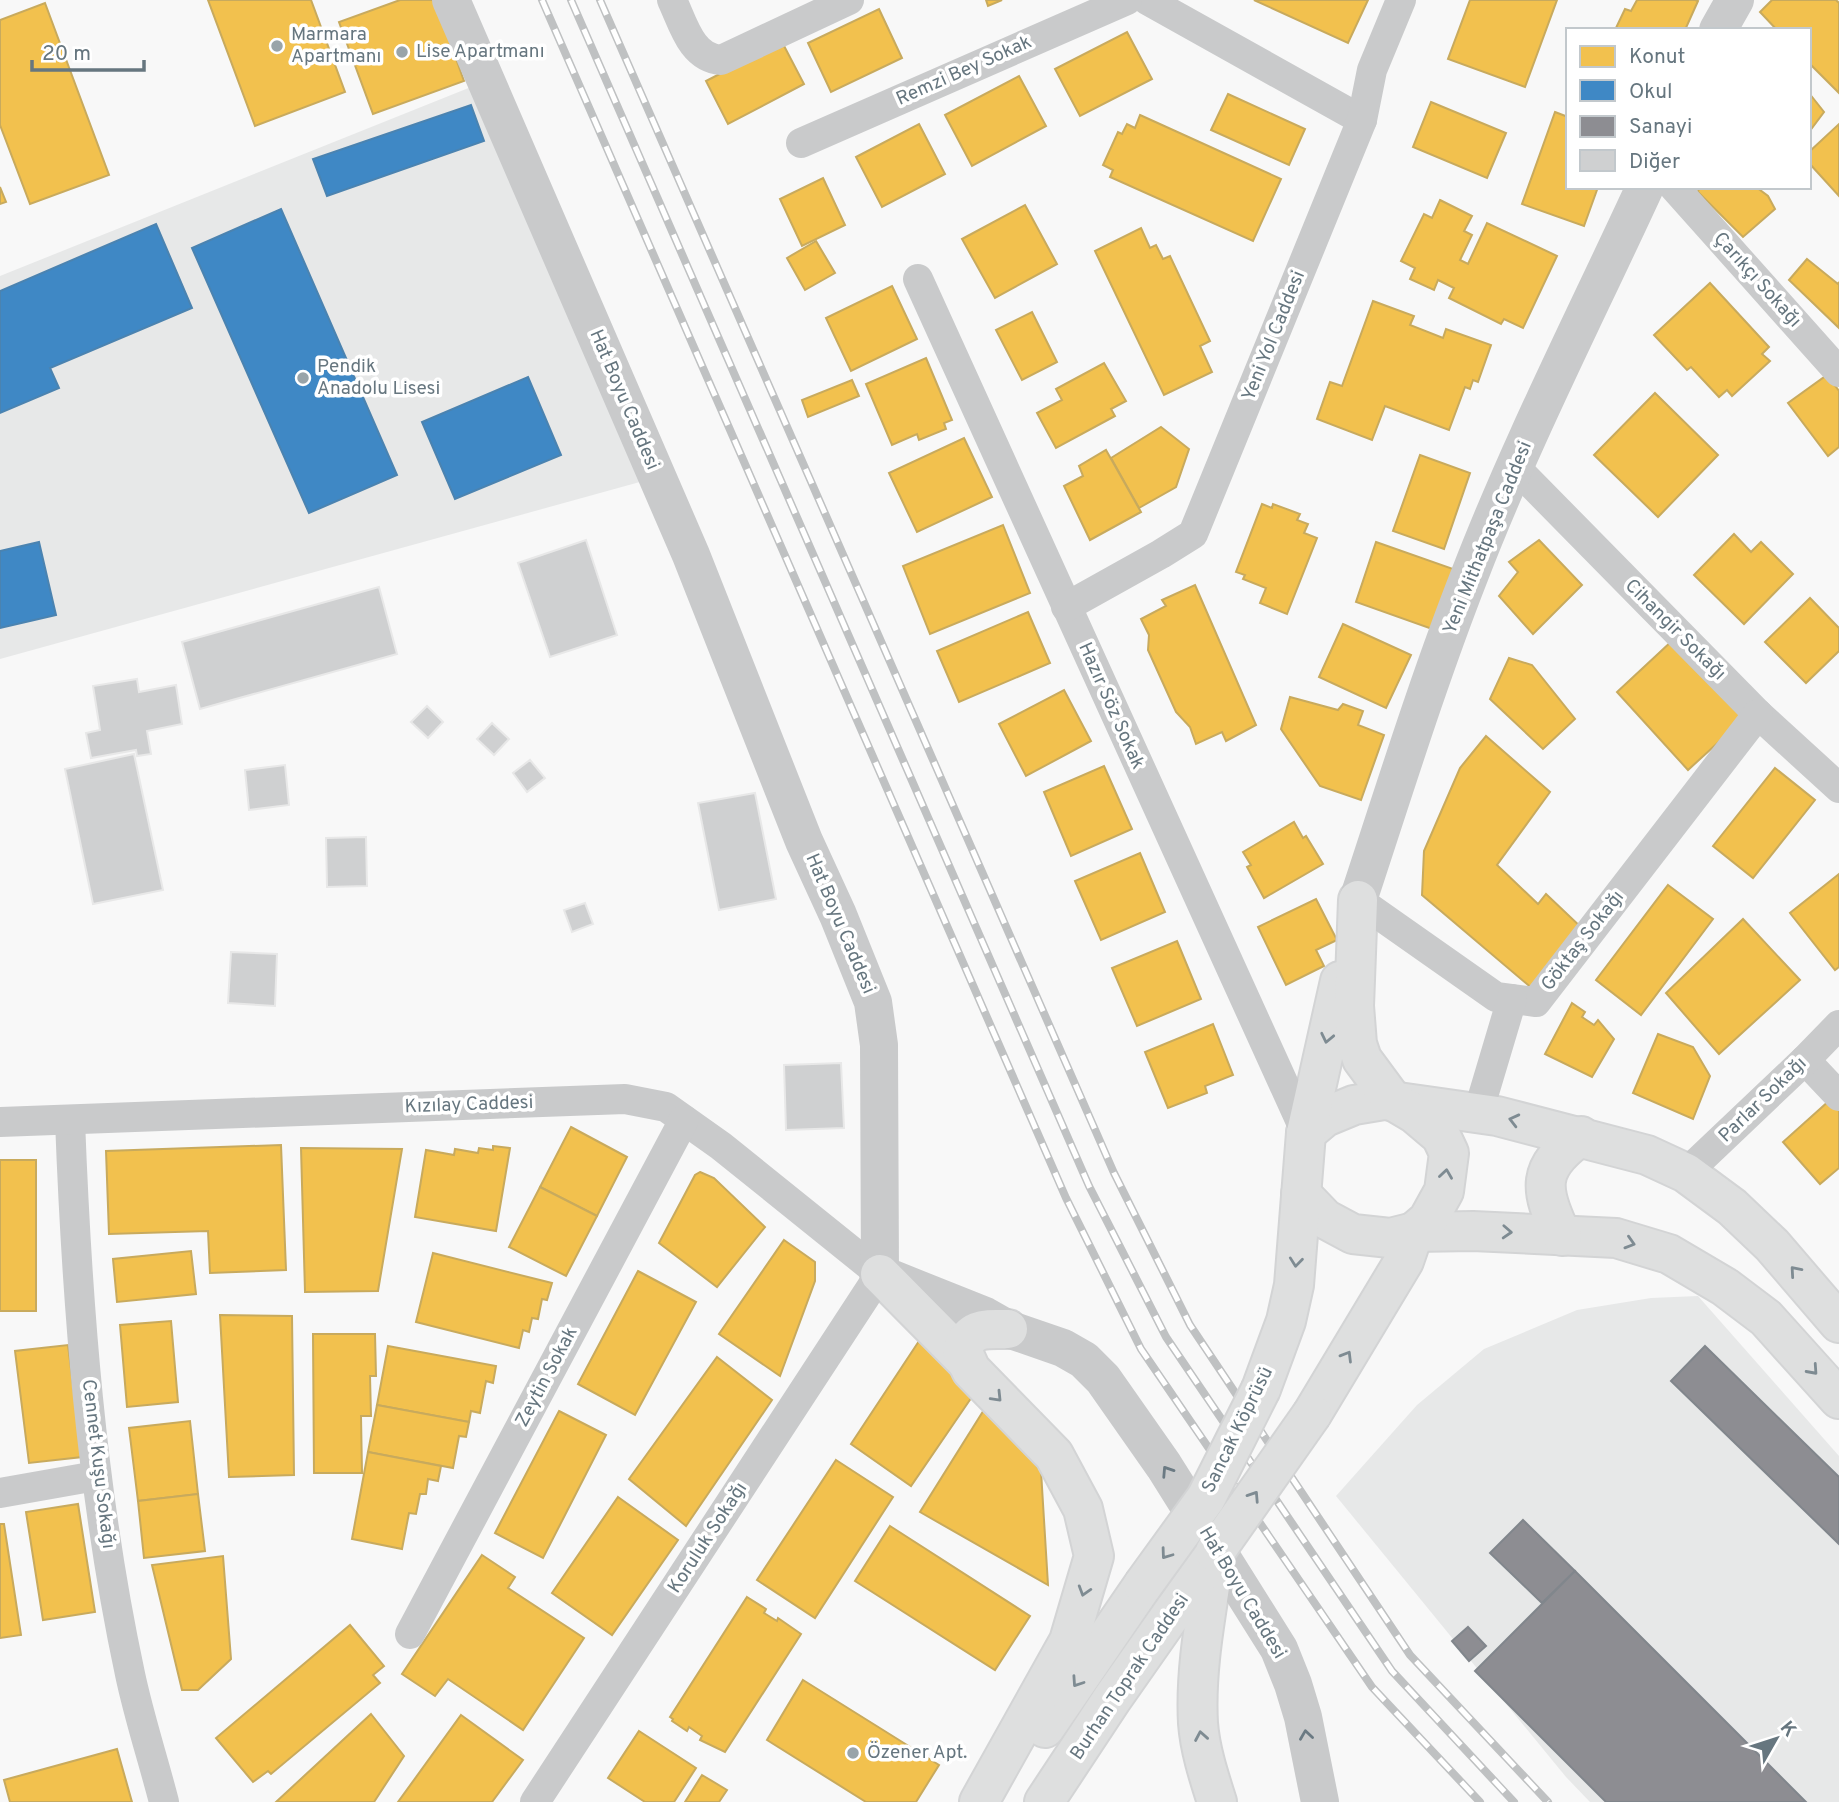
<svg xmlns="http://www.w3.org/2000/svg" width="1839" height="1802" viewBox="0 0 1839 1802" font-family="Overpass,sans-serif">
  <style>
    .built { fill: #e7e8e8 }
    .homes { fill: #f2c14e; stroke: #c8aa5d; stroke-width: 2 }
    .schools { fill: #3f88c5; stroke: #4b83b0; stroke-width: 2 }
    .industry { fill: #8d8d92; stroke: #81868c; stroke-width: 2 }
    .building { fill: #cfd0d1; stroke: #e8e8e8; stroke-width: 2 }
    .lines { fill: none; stroke-linecap: round; stroke-linejoin: round }
    .primary-casing { stroke: #d3d4d5; stroke-width: 42 }
    .minor { stroke: #c9cacb; stroke-width: 30 }
    .tertiary { stroke: #c9cacb; stroke-width: 38 }
    .primary { stroke: #dedfdf; stroke-width: 38 }
    .rail-casing { stroke: #bfc1c2; stroke-width: 8 }
    .rail { stroke: #fff; stroke-width: 5; stroke-dasharray: 16; stroke-linecap: butt }
    .primary-bridge-casing { stroke: #d3d4d5; stroke-width: 42; stroke-linecap: butt }
    .primary-bridge { stroke: #dedfdf; stroke-width: 38 }
    .oneway { stroke: #7e8b92 }
    .oneway2 { stroke: #6b7a83 }
    .poi-dot { fill: #99a4a9; stroke: #fff; stroke-width: 2.5 }
    .labels { text-anchor: middle; dominant-baseline: central; stroke-width: 7; stroke-linejoin: round; paint-order: stroke }
    .poi-label { font-size: 19px; fill: #66767f; stroke: #fff; text-anchor: start }
    .street-label { font-size: 19px; fill: #66767f; stroke: #fff }
  </style>
  <rect width="100%" height="100%" fill="#f8f8f8"/>
  <!-- built -->
  <g class="built">
    <polygon points="491,79 647,480 0,659 0,276"/>
    <polygon points="1698,1296 1839,1456 1839,1802 1590,1802 1566,1777 1336,1496 1417,1405 1484,1349 1577,1310 1651,1298"/>
  </g>
  <!-- homes -->
  <g class="homes">
    <polygon points="208,0 311,0 345,92 255,126"/>
    <polygon points="400,0 435,0 464,81 373,114 339,22"/>
    <polygon points="986,0 1002,0 988,6"/>
    <polygon points="1254,0 1368,0 1348,43"/>
    <polygon points="1470,0 1557,0 1525,87 1448,59"/>
    <polygon points="1637,0 1695,0 1698,1 1685,30 1615,30 1625,9 1631,11"/>
    <polygon points="1772,0 1836,0 1839,3 1839,93 1809,63 1809,30 1777,30 1760,12"/>
    <polygon points="45,3 109,175 30,204 0,125 0,20"/>
    <polygon points="879,9 902,58 831,92 808,43"/>
    <polygon points="1127,32 1152,79 1080,116 1055,69"/>
    <polygon points="782,42 804,84 728,124 706,81"/>
    <polygon points="1019,76 1046,126 972,166 945,115"/>
    <polygon points="1809,93 1824,112 1809,132"/>
    <polygon points="1228,94 1305,129 1289,165 1211,130"/>
    <polygon points="1431,102 1506,133 1487,178 1413,147"/>
    <polygon points="1555,112 1568,117 1568,187 1598,187 1584,226 1522,204"/>
    <polygon points="1140,115 1281,179 1253,241 1110,177 1113,170 1103,165 1118,132 1122,134 1127,124 1135,128"/>
    <polygon points="919,124 945,174 882,207 856,157"/>
    <polygon points="1839,124 1839,196 1809,163 1809,152"/>
    <polygon points="823,178 845,225 802,246 780,199"/>
    <polygon points="0,187 6,202 0,204"/>
    <polygon points="1699,187 1756,187 1768,196 1775,209 1743,237 1698,192"/>
    <polygon points="1440,200 1472,216 1464,231 1472,235 1460,260 1468,264 1487,223 1557,256 1523,328 1504,319 1501,324 1449,298 1454,288 1438,280 1434,290 1410,279 1415,268 1401,261 1424,214 1432,218"/>
    <polygon points="1025,205 1057,264 995,298 962,239"/>
    <polygon points="1141,228 1150,248 1156,245 1163,259 1170,256 1210,341 1200,346 1212,372 1164,395 1095,251"/>
    <polygon points="816,241 835,273 805,290 787,258"/>
    <polygon points="1807,259 1838,284 1839,282 1839,328 1789,280"/>
    <polygon points="1710,283 1769,347 1762,354 1770,361 1732,396 1727,390 1719,397 1691,367 1687,370 1654,335"/>
    <polygon points="892,286 917,339 851,371 826,318"/>
    <polygon points="1373,301 1414,316 1410,325 1443,338 1446,329 1491,345 1478,382 1473,380 1470,389 1465,387 1449,430 1385,406 1372,440 1317,419 1330,382 1342,386"/>
    <polygon points="1032,312 1057,362 1022,380 996,330"/>
    <polygon points="926,358 952,420 944,423 946,429 919,440 917,434 892,445 866,384"/>
    <polygon points="1104,363 1126,401 1111,409 1115,416 1056,448 1037,413 1062,400 1056,389"/>
    <polygon points="1827,375 1839,391 1839,447 1828,456 1788,403"/>
    <polygon points="852,380 859,396 808,417 802,400"/>
    <polygon points="1655,393 1718,455 1658,517 1594,455"/>
    <polygon points="1161,427 1189,449 1176,487 1139,508 1111,458"/>
    <polygon points="964,438 992,497 917,532 889,473"/>
    <polygon points="1106,450 1141,512 1090,540 1064,486 1083,476 1079,466"/>
    <polygon points="1420,455 1470,473 1444,549 1393,531"/>
    <polygon points="1262,504 1272,508 1273,504 1300,514 1297,520 1308,524 1304,533 1317,538 1287,614 1260,603 1266,588 1243,579 1245,575 1236,572"/>
    <polygon points="1003,525 1030,593 930,634 903,566"/>
    <polygon points="1734,534 1751,552 1761,542 1793,574 1744,624 1694,575"/>
    <polygon points="1539,540 1582,585 1533,634 1499,596 1518,572 1509,562"/>
    <polygon points="1376,542 1456,570 1435,630 1356,602"/>
    <polygon points="1195,585 1256,725 1226,741 1222,732 1196,744 1190,727 1176,712 1148,650 1149,635 1141,619 1166,606 1162,600"/>
    <polygon points="1810,598 1839,628 1839,651 1806,683 1765,642"/>
    <polygon points="1028,612 1050,663 959,702 937,651"/>
    <polygon points="1343,624 1411,655 1386,708 1319,677"/>
    <polygon points="1673,640 1745,718 1688,770 1617,692"/>
    <polygon points="1509,658 1532,665 1575,719 1543,749 1490,699"/>
    <polygon points="1064,690 1091,741 1026,776 999,724"/>
    <polygon points="1290,697 1338,710 1343,704 1363,711 1358,725 1384,735 1361,800 1320,786 1281,729"/>
    <polygon points="1486,736 1550,792 1497,865 1538,904 1546,894 1583,929 1534,990 1422,895 1424,851 1460,768"/>
    <polygon points="1104,766 1132,829 1071,856 1044,792"/>
    <polygon points="1775,768 1815,800 1753,878 1713,846"/>
    <polygon points="1294,822 1303,838 1306,836 1323,864 1264,898 1247,867 1251,865 1243,852"/>
    <polygon points="1140,853 1165,912 1101,940 1075,881"/>
    <polygon points="1839,874 1839,967 1835,970 1790,913"/>
    <polygon points="1668,885 1713,919 1641,1015 1596,980"/>
    <polygon points="1316,899 1337,940 1316,950 1324,966 1286,985 1258,927"/>
    <polygon points="1743,919 1800,980 1719,1054 1666,993"/>
    <polygon points="1177,941 1201,999 1137,1026 1112,968"/>
    <polygon points="1572,1003 1585,1012 1582,1017 1594,1025 1598,1020 1614,1039 1592,1077 1545,1054"/>
    <polygon points="1213,1024 1233,1075 1205,1086 1207,1093 1168,1108 1145,1052"/>
    <polygon points="1658,1034 1693,1047 1710,1076 1693,1119 1633,1093"/>
    <polygon points="1830,1100 1839,1110 1839,1168 1820,1184 1783,1142"/>
    <polygon points="571,1127 627,1157 597,1216 540,1187"/>
    <polygon points="281,1145 286,1270 210,1273 208,1231 109,1234 106,1151"/>
    <polygon points="493,1146 510,1148 496,1231 415,1217 426,1150 454,1155 455,1149 478,1153 479,1148 493,1150"/>
    <polygon points="301,1148 402,1149 378,1291 305,1292"/>
    <rect x="0" y="1160" width="36" height="151"/>
    <polygon points="700,1172 714,1178 765,1227 717,1287 659,1243 695,1175"/>
    <polygon points="540,1187 597,1216 566,1276 509,1247"/>
    <polygon points="784,1240 815,1262 815,1281 780,1376 719,1334"/>
    <polygon points="191,1251 196,1294 117,1302 113,1259"/>
    <polygon points="433,1253 552,1283 547,1300 542,1299 538,1319 532,1318 529,1332 523,1330 519,1348 416,1322"/>
    <polygon points="638,1271 696,1302 635,1415 578,1384"/>
    <polygon points="220,1315 292,1316 294,1475 229,1477"/>
    <polygon points="171,1321 178,1402 127,1407 120,1325"/>
    <polygon points="313,1334 375,1334 376,1376 370,1376 371,1416 361,1416 362,1473 314,1473"/>
    <polygon points="921,1338 976,1391 911,1486 851,1444"/>
    <polygon points="68,1345 82,1457 29,1463 15,1351"/>
    <polygon points="388,1346 496,1366 493,1383 486,1381 480,1413 471,1411 469,1422 377,1405"/>
    <polygon points="717,1357 772,1400 686,1526 629,1479"/>
    <polygon points="377,1405 469,1422 466,1437 459,1436 453,1468 368,1452"/>
    <polygon points="987,1405 1041,1471 1048,1585 920,1512"/>
    <polygon points="559,1411 606,1435 543,1558 495,1533"/>
    <polygon points="190,1421 198,1494 138,1501 129,1428"/>
    <polygon points="368,1452 441,1466 438,1481 428,1479 426,1494 420,1494 416,1514 409,1513 402,1549 352,1539"/>
    <polygon points="836,1460 893,1497 815,1618 757,1580"/>
    <polygon points="198,1494 205,1551 144,1558 138,1501"/>
    <polygon points="618,1497 678,1540 612,1635 552,1593"/>
    <polygon points="78,1504 95,1612 43,1620 26,1512"/>
    <polygon points="0,1524 4,1524 21,1635 0,1638"/>
    <polygon points="890,1526 1030,1616 995,1670 855,1581"/>
    <polygon points="482,1555 515,1577 508,1588 584,1638 523,1730 448,1679 435,1696 402,1674"/>
    <polygon points="223,1556 231,1659 198,1690 182,1690 152,1565"/>
    <polygon points="747,1597 766,1609 764,1613 777,1621 778,1618 801,1634 725,1752 700,1740 702,1736 689,1727 687,1731 672,1721 673,1719 670,1717"/>
    <polygon points="350,1625 384,1666 373,1675 380,1683 271,1774 268,1771 253,1782 216,1738"/>
    <polygon points="803,1680 939,1765 916,1802 866,1802 767,1740"/>
    <polygon points="371,1714 404,1756 374,1802 276,1802"/>
    <polygon points="461,1715 523,1760 492,1802 398,1802"/>
    <polygon points="639,1731 696,1768 674,1802 645,1802 608,1778"/>
    <polygon points="117,1749 132,1802 10,1802 4,1780"/>
    <polygon points="702,1775 727,1790 719,1802 685,1802"/>
  </g>
  <!-- schools -->
  <g class="schools">
    <polygon points="471,105 484,141 327,196 313,159"/>
    <polygon points="281,209 397,475 309,513 192,248"/>
    <polygon points="156,224 192,308 50,368 59,388 0,413 0,291"/>
    <polygon points="528,377 561,455 455,499 422,422"/>
    <polygon points="39,542 56,615 0,628 0,551"/>
  </g>
  <!-- industry -->
  <g class="industry">
    <polygon points="1705,1346 1839,1477 1839,1544 1671,1381"/>
    <polygon points="1523,1520 1575,1571 1542,1603 1490,1553"/>
    <polygon points="1575,1571 1806,1802 1606,1802 1475,1671"/>
    <polygon points="1468,1627 1486,1646 1469,1661 1452,1641"/>
  </g>
  <!-- building -->
  <g class="building">
    <polygon points="586,540 617,635 550,657 518,563"/>
    <polygon points="379,587 397,654 200,709 182,642"/>
    <polygon points="137,679 139,692 176,685 182,724 147,731 151,754 137,756 136,750 91,758 86,733 100,730 93,686"/>
    <polygon points="427,706 443,722 428,738 411,722"/>
    <polygon points="492,723 509,739 494,755 477,739"/>
    <polygon points="134,754 163,890 93,904 65,769"/>
    <polygon points="530,760 545,778 527,792 513,773"/>
    <polygon points="285,765 289,805 249,810 245,770"/>
    <polygon points="755,793 776,899 719,910 698,803"/>
    <polygon points="366,837 367,886 327,887 326,838"/>
    <polygon points="585,903 593,924 572,932 564,910"/>
    <polygon points="231,952 277,954 275,1006 228,1003"/>
    <polygon points="841,1063 844,1128 786,1130 784,1065"/>
  </g>
  <g class="lines">
    <defs>
      <g id="primary">
        <polyline points="1306,1133 1325,1117 1354,1105 1384,1100 1497,1116 1647,1155 1686,1173 1732,1207 1772,1245 1839,1323"/>
        <polyline points="1301,1194 1325,1219 1353,1234 1390,1238 1414,1232 1473,1231 1616,1238 1669,1254 1725,1287 1766,1318 1839,1399"/>
        <path d="M 1562,1236 C 1539,1189 1536,1168 1581,1136"/>
        <polyline points="880,1274 966,1361"/>
        <polyline points="1261,1389 1286,1321 1294,1285 1306,1133 1340,981"/>
        <polyline points="1312,1414 1404,1261 1414,1232 1428,1220 1444,1191 1449,1153 1441,1136 1415,1114 1393,1101 1362,1059 1357,1044 1354,1006 1358,900"/>
        <path d="M 1214,1561 C 1206,1615 1195,1669 1198,1723 C 1200,1750 1209,1777 1217,1802"/>
        <polyline points="1045,1728 1143,1585"/>
        <path d="M 979,1802 L 1069,1641 L 1094,1556 L 1083,1509 L 1054,1455 L 971,1370 L 962,1350 C 971,1326 986,1329 1008,1329"/>
        <polyline points="1044,1802 1112,1699 1215,1552"/>
      </g>
    </defs>
    <!-- primary casing -->
    <use href="#primary" class="primary-casing"/>
    <!-- minor -->
    <g class="minor">
      <path d="M 672,0 C 683,23 691,58 721,60 L 849,0"/>
      <polyline points="1147,0 1362,120"/>
      <polyline points="801,143 1127,0"/>
      <polyline points="1674,187 1839,372"/>
      <polyline points="918,279 1306,1133"/>
      <polyline points="1516,468 1758,714 1839,788"/>
      <polyline points="1066,607 1161,554 1193,534 1362,120 1372,70 1401,0"/>
      <polyline points="1358,900 1496,997 1536,1002 1758,714"/>
      <polyline points="1805,1060 1839,1096"/>
      <polyline points="1478,1113 1512,999"/>
      <path d="M 70,1120 C 77,1305 91,1492 130,1674 C 139,1717 153,1759 164,1802"/>
      <polyline points="0,1122 625,1099 666,1107 721,1146 880,1274 535,1802"/>
      <polyline points="1686,1173 1805,1060 1839,1025"/>
      <polyline points="0,1493 96,1476"/>
      <polyline points="410,1634 684,1120"/>
    </g>
    <!-- tertiary -->
    <g class="tertiary">
      <polyline points="451,0 691,555 804,841 838,915 873,1002 879,1045 880,1274 985,1316 1008,1329 1063,1348 1084,1360 1103,1379 1164,1466 1279,1649 1293,1684 1303,1717 1320,1802"/>
      <polyline points="1718,30 1735,0"/>
      <path d="M 1358,900 C 1394,791 1428,681 1470,574 C 1521,442 1586,315 1645,187"/>
    </g>
    <!-- primary -->
    <use href="#primary" class="primary"/>
    <defs>
      <g id="rail">
        <polyline points="542,0 1066,1198 1141,1349 1372,1687 1480,1802"/>
        <polyline points="571,0 1089,1186 1166,1337 1392,1671 1514,1802"/>
        <polyline points="600,0 1114,1173 1190,1325 1410,1655 1548,1802"/>
      </g>
    </defs>
    <!-- rail casing -->
    <use href="#rail" class="rail-casing"/>
    <!-- rail -->
    <use href="#rail" class="rail"/>
    <defs>
      <g id="primary-bridge">
        <polyline points="1215,1552 1312,1414"/>
        <polyline points="1143,1585 1206,1498 1261,1389"/>
      </g>
    </defs>
    <!-- primary-bridge casing -->
    <use href="#primary-bridge" class="primary-bridge-casing"/>
    <!-- primary-bridge -->
    <use href="#primary-bridge" class="primary-bridge"/>
  </g>
  <!-- one-way arrows -->
  <defs><path id="oneway-chevron" d="M-2-3.5L2.5 0L-2 3.5" fill="none" stroke-width="1.6" stroke-linecap="round" stroke-linejoin="round" transform="scale(1.75)"/></defs>
  <g class="oneway">
    <use href="#oneway-chevron" transform="translate(1327 1038) rotate(102)"/>
    <use href="#oneway-chevron" transform="translate(1514 1120) rotate(-166)"/>
    <use href="#oneway-chevron" transform="translate(1446 1174) rotate(-82)"/>
    <use href="#oneway-chevron" transform="translate(1507 1232) rotate(3)"/>
    <use href="#oneway-chevron" transform="translate(1630 1243) rotate(17)"/>
    <use href="#oneway-chevron" transform="translate(1296 1262) rotate(96)"/>
    <use href="#oneway-chevron" transform="translate(1795 1271) rotate(-131)"/>
    <use href="#oneway-chevron" transform="translate(1347 1356) rotate(-59)"/>
    <use href="#oneway-chevron" transform="translate(1813 1370) rotate(48)"/>
    <use href="#oneway-chevron" transform="translate(997 1397) rotate(46)"/>
    <use href="#oneway-chevron" transform="translate(1254 1496) rotate(-57)"/>
    <use href="#oneway-chevron" transform="translate(1166 1554) rotate(126)"/>
    <use href="#oneway-chevron" transform="translate(1084 1591) rotate(107)"/>
    <use href="#oneway-chevron" transform="translate(1077 1682) rotate(124)"/>
    <use href="#oneway-chevron" transform="translate(1201 1736) rotate(-100)"/>
  </g>
  <g class="oneway2">
    <use href="#oneway-chevron" transform="translate(1167 1471) rotate(-123)"/>
    <use href="#oneway-chevron" transform="translate(1306 1735) rotate(-98)"/>
  </g>
  <!-- markers -->
  <g class="poi-dot">
    <circle cx="277" cy="46" r="7"/>
    <circle cx="402" cy="52" r="7"/>
    <circle cx="303" cy="378" r="7"/>
    <circle cx="853" cy="1753" r="7"/>
  </g>
  <g class="labels">
    <!-- poi labels -->
    <g class="poi-label">
      <text x="291" y="35">Marmara<tspan x="291" dy="22">Apartmanı</tspan></text>
      <text x="416" y="52">Lise Apartmanı</text>
      <text x="317" y="367">Pendik<tspan x="317" dy="22">Anadolu Lisesi</tspan></text>
      <text x="867" y="1753">Özener Apt.</text>
    </g>
    <!-- street labels -->
    <g class="street-label">
      <text transform="translate(964 71) rotate(-24)">Remzi Bey Sokak</text>
      <text transform="translate(1757 280) rotate(48)">Çarıkçı Sokağı</text>
      <text transform="translate(1274 336) rotate(-68)">Yeni Yol Caddesi</text>
      <text transform="translate(624 400) rotate(67)">Hat Boyu Caddesi</text>
      <text transform="translate(1488 538) rotate(-68)">Yeni Mithatpaşa Caddesi</text>
      <text transform="translate(1675 630) rotate(45)">Cihangir Sokağı</text>
      <text transform="translate(1111 706) rotate(66)">Hazır Söz Sokak</text>
      <text transform="translate(840 924) rotate(67)">Hat Boyu Caddesi</text>
      <text transform="translate(1583 941) rotate(-52)">Göktaş Sokağı</text>
      <text transform="translate(1763 1100) rotate(-44)">Parlar Sokağı</text>
      <text transform="translate(469 1105) rotate(-2)">Kızılay Caddesi</text>
      <text transform="translate(547 1377) rotate(-62)">Zeytin Sokak</text>
      <text transform="translate(1238 1430) rotate(-64)">Sancak Köprüsü</text>
      <text transform="translate(98 1464) rotate(83)">Cennet Kuşu Sokağı</text>
      <text transform="translate(708 1538) rotate(-57)">Koruluk Sokağı</text>
      <text transform="translate(1242 1593) rotate(59)">Hat Boyu Caddesi</text>
      <text transform="translate(1130 1677) rotate(-56)">Burhan Toprak Caddesi</text>
    </g>
  </g>
  <!-- legend -->
  <rect x="1566" y="28" width="245" height="161" fill="#ffffff" stroke="#c2c8cc" stroke-width="2"/>
  <rect x="1580" y="46" width="35" height="21" fill="#f2c14e" stroke="#c2c8cc" stroke-width="2"/>
  <text x="1629" y="63" font-size="21" fill="#66767f">Konut</text>
  <rect x="1580" y="80" width="35" height="21" fill="#3f88c5" stroke="#c2c8cc" stroke-width="2"/>
  <text x="1629" y="98" font-size="21" fill="#66767f">Okul</text>
  <rect x="1580" y="116" width="35" height="21" fill="#8d8d92" stroke="#c2c8cc" stroke-width="2"/>
  <text x="1629" y="133" font-size="21" fill="#66767f">Sanayi</text>
  <rect x="1580" y="150" width="35" height="21" fill="#cfd0d1" stroke="#c2c8cc" stroke-width="2"/>
  <text x="1629" y="168" font-size="21" fill="#66767f">Diğer</text>
  <!-- north arrow -->
  <g transform="translate(1776 1739) rotate(51)" stroke="#ffffff" stroke-width="5" paint-order="stroke">
  <path d="M0-5L12 26L0 18L-12 26Z" fill="#66767f"/>
  <text y="-10" font-size="19" font-weight="bold" text-anchor="middle" fill="#66767f">K</text>
  </g>
  <!-- scale -->
  <path d="M32 60v10h112v-10" fill="none" stroke="#66767f" stroke-width="3.5"/>
  <text x="42" y="60" font-size="21" fill="#66767f" stroke="#ffffff" stroke-width="5" paint-order="stroke">20 m</text>
</svg>
